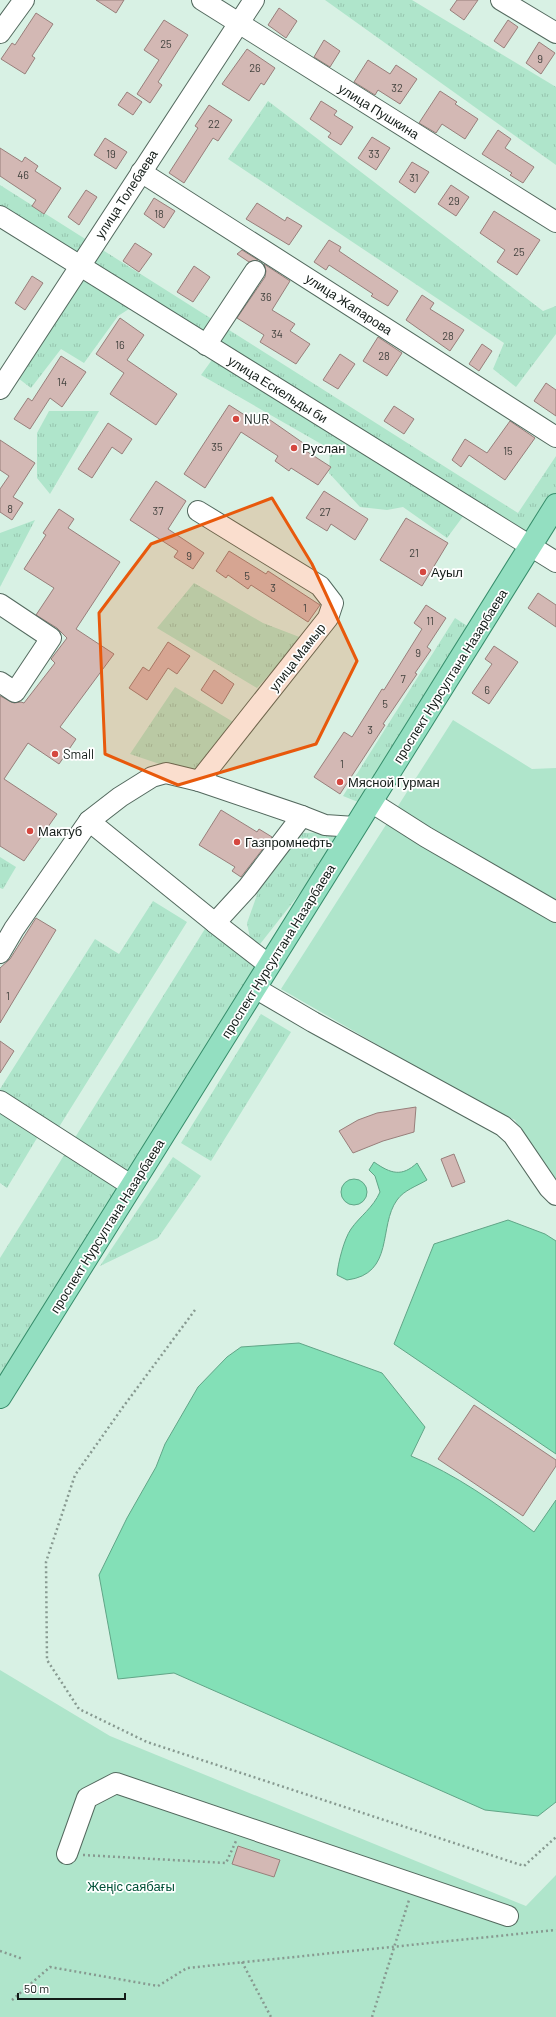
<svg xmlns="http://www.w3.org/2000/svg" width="556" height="2017" viewBox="0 0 556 2017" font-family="Barlow,sans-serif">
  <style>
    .grass { fill: url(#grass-tufts) }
    .green { fill: #afe5cb }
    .water { fill: #83e0b7; stroke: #61a587 }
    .building { fill: #d3b8b4; stroke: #987f7b }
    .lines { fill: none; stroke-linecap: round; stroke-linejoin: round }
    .minor-casing { stroke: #53695e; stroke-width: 22 }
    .major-casing { stroke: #378d6b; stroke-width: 24 }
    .path { stroke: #879990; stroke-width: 2.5; stroke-dasharray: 2 3; stroke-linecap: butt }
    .minor { stroke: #fff; stroke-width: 20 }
    .major { stroke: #93dfc1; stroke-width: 22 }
    .marked { fill: #e8590c; fill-opacity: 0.2; stroke: #e8590c; stroke-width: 3; stroke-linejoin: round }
    .poi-dot { fill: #d5473f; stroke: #fff; stroke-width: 1.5 }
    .labels { text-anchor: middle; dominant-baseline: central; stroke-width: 3.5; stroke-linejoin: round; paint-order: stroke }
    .number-label { font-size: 11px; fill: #43433f }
    .street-label { font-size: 13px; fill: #131c18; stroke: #fff }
    .poi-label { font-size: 13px; fill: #131c18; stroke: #fff; text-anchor: start }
    .park-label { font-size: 13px; fill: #005137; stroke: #fff }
  </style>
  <defs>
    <pattern id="grass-tufts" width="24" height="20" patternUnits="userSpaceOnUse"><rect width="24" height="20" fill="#afe5cb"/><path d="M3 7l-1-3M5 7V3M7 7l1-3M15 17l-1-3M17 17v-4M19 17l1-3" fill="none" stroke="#96c4ae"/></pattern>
  </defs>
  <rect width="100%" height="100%" fill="#d8f1e4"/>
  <!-- grass -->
  <g class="grass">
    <polygon points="325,0 412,0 556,87 556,165"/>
    <polygon points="268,101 543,311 556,306 556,334 516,387 493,369 504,343 228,159"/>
    <polygon points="0,185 518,513 556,456 556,497 529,538 0,208"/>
    <polygon points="82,277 132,307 118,316 84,363 61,349 31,388 14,375"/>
    <polygon points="214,357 467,511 447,538 403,507 387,510 360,507 329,473 330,449 201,375"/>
    <polygon points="49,411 99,411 50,494 37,478 37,433"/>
    <polygon points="35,520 0,587 0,533"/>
    <polygon points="194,583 263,623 302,638 257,688 157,628"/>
    <polygon points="455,618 472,629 363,804 343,796"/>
    <polygon points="175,687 235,723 195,776 130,754"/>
    <polygon points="348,832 253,953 247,923 258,892 302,833"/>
    <polygon points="0,857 16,867 3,889 0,888"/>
    <polygon points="153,901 187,922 54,1135 0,1101 0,1089 95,939 119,954"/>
    <polygon points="208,924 269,965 0,1397 0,1258"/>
    <polygon points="261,1014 291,1032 211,1161 181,1143"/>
    <polygon points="0,1108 40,1133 7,1188 0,1183"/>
    <polygon points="173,1157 201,1176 158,1238 100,1266"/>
  </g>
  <!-- green -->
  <g class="green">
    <polygon points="453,720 532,769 556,768 556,1185 533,1157 515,1120 487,1108 281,989"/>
    <polygon points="0,1670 110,1736 526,1906 556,1875 556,2017 0,2017"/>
  </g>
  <!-- water -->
  <g class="water">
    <path d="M 374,1162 C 391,1174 402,1177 417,1163 L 427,1180 C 417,1186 404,1190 397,1200 C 378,1226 395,1274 347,1280 L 337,1275 C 338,1263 344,1239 351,1229 C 360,1216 373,1208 380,1192 L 375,1176 L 369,1170 Z"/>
    <circle cx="354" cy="1192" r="13"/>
    <polygon points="508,1220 545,1234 556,1241 556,1454 394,1344 434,1244"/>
    <path d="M 299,1343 L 382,1373 L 425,1427 L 411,1456 C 455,1474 496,1503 534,1532 L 556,1500 L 556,1802 L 538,1816 L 485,1810 L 174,1673 L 118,1679 L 99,1575 L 127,1518 L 156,1467 L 165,1444 L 198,1387 L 227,1357 L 241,1347 Z"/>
  </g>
  <!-- building -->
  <g class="building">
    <polygon points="96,0 124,0 116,13"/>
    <polygon points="457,0 478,0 464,20 450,10"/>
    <polygon points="279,8 297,21 286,38 268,25"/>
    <polygon points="36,13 53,24 32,56 35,58 25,74 1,59 12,43 15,45"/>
    <polygon points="164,20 188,35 158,82 162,85 150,103 137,94 159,60 144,50"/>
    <polygon points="508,20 518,27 504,48 494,41"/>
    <polygon points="324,40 340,51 330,67 314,57"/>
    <polygon points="539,42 555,53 541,74 526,63"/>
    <polygon points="247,49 275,68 264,85 261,83 249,101 222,84"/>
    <polygon points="368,60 390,74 396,65 417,79 400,104 378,90 375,95 354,82"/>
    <polygon points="440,91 457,102 455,104 478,119 465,139 442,124 436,133 419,123"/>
    <polygon points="127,92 142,102 133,115 118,105"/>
    <polygon points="321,101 337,111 334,115 353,127 341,145 328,137 331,133 310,119"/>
    <polygon points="209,105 232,120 218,141 213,138 184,183 169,173 198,128 195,126"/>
    <polygon points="498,130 511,139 505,148 534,167 523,183 510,175 512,173 482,154"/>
    <polygon points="372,137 390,148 376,170 358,158"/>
    <polygon points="105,138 127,152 116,169 94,155"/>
    <polygon points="0,148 22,162 25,157 38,166 35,171 61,188 44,214 32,206 36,200 0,176"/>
    <polygon points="412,162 429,172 415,193 399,182"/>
    <polygon points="451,185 469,197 456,216 438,204"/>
    <polygon points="86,190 97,197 79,225 68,217"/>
    <polygon points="154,198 175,211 164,228 144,214"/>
    <polygon points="257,203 285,221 287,217 302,226 289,245 246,219"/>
    <polygon points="494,211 540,240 517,275 497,262 505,250 480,233"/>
    <polygon points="329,240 341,247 339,251 398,291 388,306 371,296 373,294 329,265 326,270 314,262"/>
    <polygon points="135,243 152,254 139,272 123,261"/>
    <polygon points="242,250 258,260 249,262 237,254"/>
    <polygon points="264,264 290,281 272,310 295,324 290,331 310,344 296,364 260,342 264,335 237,318 265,277 266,271"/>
    <polygon points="194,266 210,277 193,302 177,292"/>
    <polygon points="32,276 43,283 25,310 15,303"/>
    <polygon points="422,295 434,303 430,309 464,330 450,351 406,320"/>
    <polygon points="120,318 144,335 127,360 177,394 156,425 110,394 124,373 96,354"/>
    <polygon points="378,337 402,353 387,376 363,361"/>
    <polygon points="482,344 492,351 479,371 469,364"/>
    <polygon points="340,354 355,364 338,389 323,380"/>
    <polygon points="61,356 86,372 62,407 50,398 30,429 14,419 28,398 32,401"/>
    <polygon points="546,383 556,390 556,416 534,401"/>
    <polygon points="229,405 257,423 263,415 306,445 303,449 331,467 318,485 291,468 289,471 275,461 278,456 241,432 205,488 184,474"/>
    <polygon points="394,406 414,419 404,434 384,421"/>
    <polygon points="510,421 535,438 505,480 469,455 461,467 452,460 465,439 487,453"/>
    <polygon points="108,423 132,439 122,454 112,447 92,478 78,469"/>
    <polygon points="0,440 35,463 13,497 23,503 12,520 0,512 0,489 9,476 0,470"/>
    <polygon points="156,481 186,501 168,529 204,553 193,569 174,557 178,551 130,520"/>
    <polygon points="324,491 368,519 355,540 331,524 327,531 306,518"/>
    <polygon points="59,509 74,519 68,528 120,562 76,629 114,654 60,727 76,739 59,764 28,743 4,779 57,814 24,861 0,846 0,696 14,703 21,702 24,703 55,663 51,659 67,638 57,628 36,615 54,588 24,569 46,535 43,533"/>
    <polygon points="406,518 448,543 422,586 380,560"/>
    <polygon points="229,551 266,574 268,571 320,605 308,622 251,585 248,589 228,575 226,578 216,571"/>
    <polygon points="538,593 556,605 556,627 528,608"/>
    <polygon points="426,605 446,618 427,647 431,650 415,673 417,674 383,724 385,725 340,794 314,777 344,732 352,737 382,689 384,690 422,629 414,623"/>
    <polygon points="168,642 190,656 177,674 168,668 147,700 129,688 143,667 149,671"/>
    <polygon points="494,646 518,662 489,704 472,693 492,664 485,659"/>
    <polygon points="214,670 234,684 222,704 201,690"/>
    <polygon points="221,810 257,832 259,829 272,837 241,877 232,871 235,867 199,845"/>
    <polygon points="36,918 56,930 0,1023 0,968 10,959"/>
    <polygon points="0,1041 14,1051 0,1073"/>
    <polygon points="416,1107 414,1132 383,1141 353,1153 339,1131 358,1120 377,1113"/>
    <polygon points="454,1154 465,1182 452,1187 441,1159"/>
    <polygon points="474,1405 556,1460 556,1466 523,1516 438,1459"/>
    <polygon points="238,1846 280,1860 274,1877 232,1864"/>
  </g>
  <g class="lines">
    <defs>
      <g id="minor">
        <polyline points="202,0 556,222"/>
        <polyline points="501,0 556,33"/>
        <polyline points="0,33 24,0"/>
        <polyline points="141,172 556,437"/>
        <polyline points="0,216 556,562"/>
        <polyline points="206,345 255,271"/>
        <polyline points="0,389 254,0"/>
        <polyline points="198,511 320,586 333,603 328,618 199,781"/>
        <polyline points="0,604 51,638 15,692 0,682"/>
        <polyline points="371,802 426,837 556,912"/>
        <polyline points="89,821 215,923"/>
        <polyline points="0,953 14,929 89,821 120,797 152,777 166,773 199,781 302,816"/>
        <polyline points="269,965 215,923 248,887 302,816 325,825 355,827"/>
        <polyline points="255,988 313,1022 503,1126 513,1135 549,1188 556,1195"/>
        <polyline points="0,1101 132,1186"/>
        <polyline points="67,1854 87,1798 116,1783 508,1916"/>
      </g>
      <polyline id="major" points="0,1397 556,505"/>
    </defs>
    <!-- minor casing -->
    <use href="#minor" class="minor-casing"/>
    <!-- major casing -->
    <use href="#major" class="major-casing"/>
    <!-- path -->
    <g class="path">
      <polyline points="195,1310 123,1407 75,1475 46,1562 47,1660 79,1709 147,1742 524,1866 556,1837"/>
      <polyline points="83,1855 226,1863 236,1841"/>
      <polyline points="0,1951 23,1959"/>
      <polyline points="242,1962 271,2017"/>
      <polyline points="12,2000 50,1967 158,1986 187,1968 556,1930"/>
      <polyline points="372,2017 409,1900"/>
    </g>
    <!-- minor -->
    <use href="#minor" class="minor"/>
    <!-- major -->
    <use href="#major" class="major"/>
  </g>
  <!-- marked area -->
  <path class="marked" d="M 272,498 L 312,564 L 357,661 L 316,744 L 178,785 L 105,754 L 99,613 L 151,544 Z"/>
  <!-- markers -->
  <g class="poi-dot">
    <circle cx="236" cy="419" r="4"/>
    <circle cx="294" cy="448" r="4"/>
    <circle cx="423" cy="572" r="4"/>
    <circle cx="55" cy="754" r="4"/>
    <circle cx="340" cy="782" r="4"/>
    <circle cx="30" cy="831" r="4"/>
    <circle cx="237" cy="842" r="4"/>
  </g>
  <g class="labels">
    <!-- number labels -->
    <g class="number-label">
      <text x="166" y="43">25</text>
      <text x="540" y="58">9</text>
      <text x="255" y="67">26</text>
      <text x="397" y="87">32</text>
      <text x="214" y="123">22</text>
      <text x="111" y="153">19</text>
      <text x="374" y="153">33</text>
      <text x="23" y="174">46</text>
      <text x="414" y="177">31</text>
      <text x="454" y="200">29</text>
      <text x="159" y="213">18</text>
      <text x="519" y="251">25</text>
      <text x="266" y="296">36</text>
      <text x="277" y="333">34</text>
      <text x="448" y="335">28</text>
      <text x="120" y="344">16</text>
      <text x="384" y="355">28</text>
      <text x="62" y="381">14</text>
      <text x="217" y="446">35</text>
      <text x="508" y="450">15</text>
      <text x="10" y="508">8</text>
      <text x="158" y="510">37</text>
      <text x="325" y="511">27</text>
      <text x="414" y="552">21</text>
      <text x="189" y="555">9</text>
      <text x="247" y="575">5</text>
      <text x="273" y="587">3</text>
      <text x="305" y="607">1</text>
      <text x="430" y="620">11</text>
      <text x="418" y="652">9</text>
      <text x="403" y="678">7</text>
      <text x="487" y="689">6</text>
      <text x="385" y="703">5</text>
      <text x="370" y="729">3</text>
      <text x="342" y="763">1</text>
      <text x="8" y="995">1</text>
    </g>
    <!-- street labels -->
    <g class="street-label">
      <text transform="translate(379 111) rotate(32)">улица Пушкина</text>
      <text transform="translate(126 194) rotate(-57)">улица Толебаева</text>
      <text transform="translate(349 304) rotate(33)">улица Жапарова</text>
      <text transform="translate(278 389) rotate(32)">улица Ескельды би</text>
      <text transform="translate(297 657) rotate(-52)">улица Мамыр</text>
      <text transform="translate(450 676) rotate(-58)">проспект Нурсултана Назарбаева</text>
      <text transform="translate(278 951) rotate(-58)">проспект Нурсултана Назарбаева</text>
      <text transform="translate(107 1226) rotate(-58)">проспект Нурсултана Назарбаева</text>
    </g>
    <!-- poi labels -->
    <g class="poi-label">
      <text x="244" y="419">NUR</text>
      <text x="302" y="448">Руслан</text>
      <text x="431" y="572">Ауыл</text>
      <text x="63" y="754">Small</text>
      <text x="348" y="782">Мясной Гурман</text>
      <text x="38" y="831">Мактуб</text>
      <text x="245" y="842">Газпромнефть</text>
    </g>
    <!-- park labels -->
    <g class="park-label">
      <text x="131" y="1886">Жеңіс саябағы</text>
    </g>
  </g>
  <!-- scale -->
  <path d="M18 1993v6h107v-6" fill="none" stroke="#131c18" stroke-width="2"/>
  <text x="24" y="1993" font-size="12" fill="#131c18" stroke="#ffffff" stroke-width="3" paint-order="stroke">50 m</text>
</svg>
